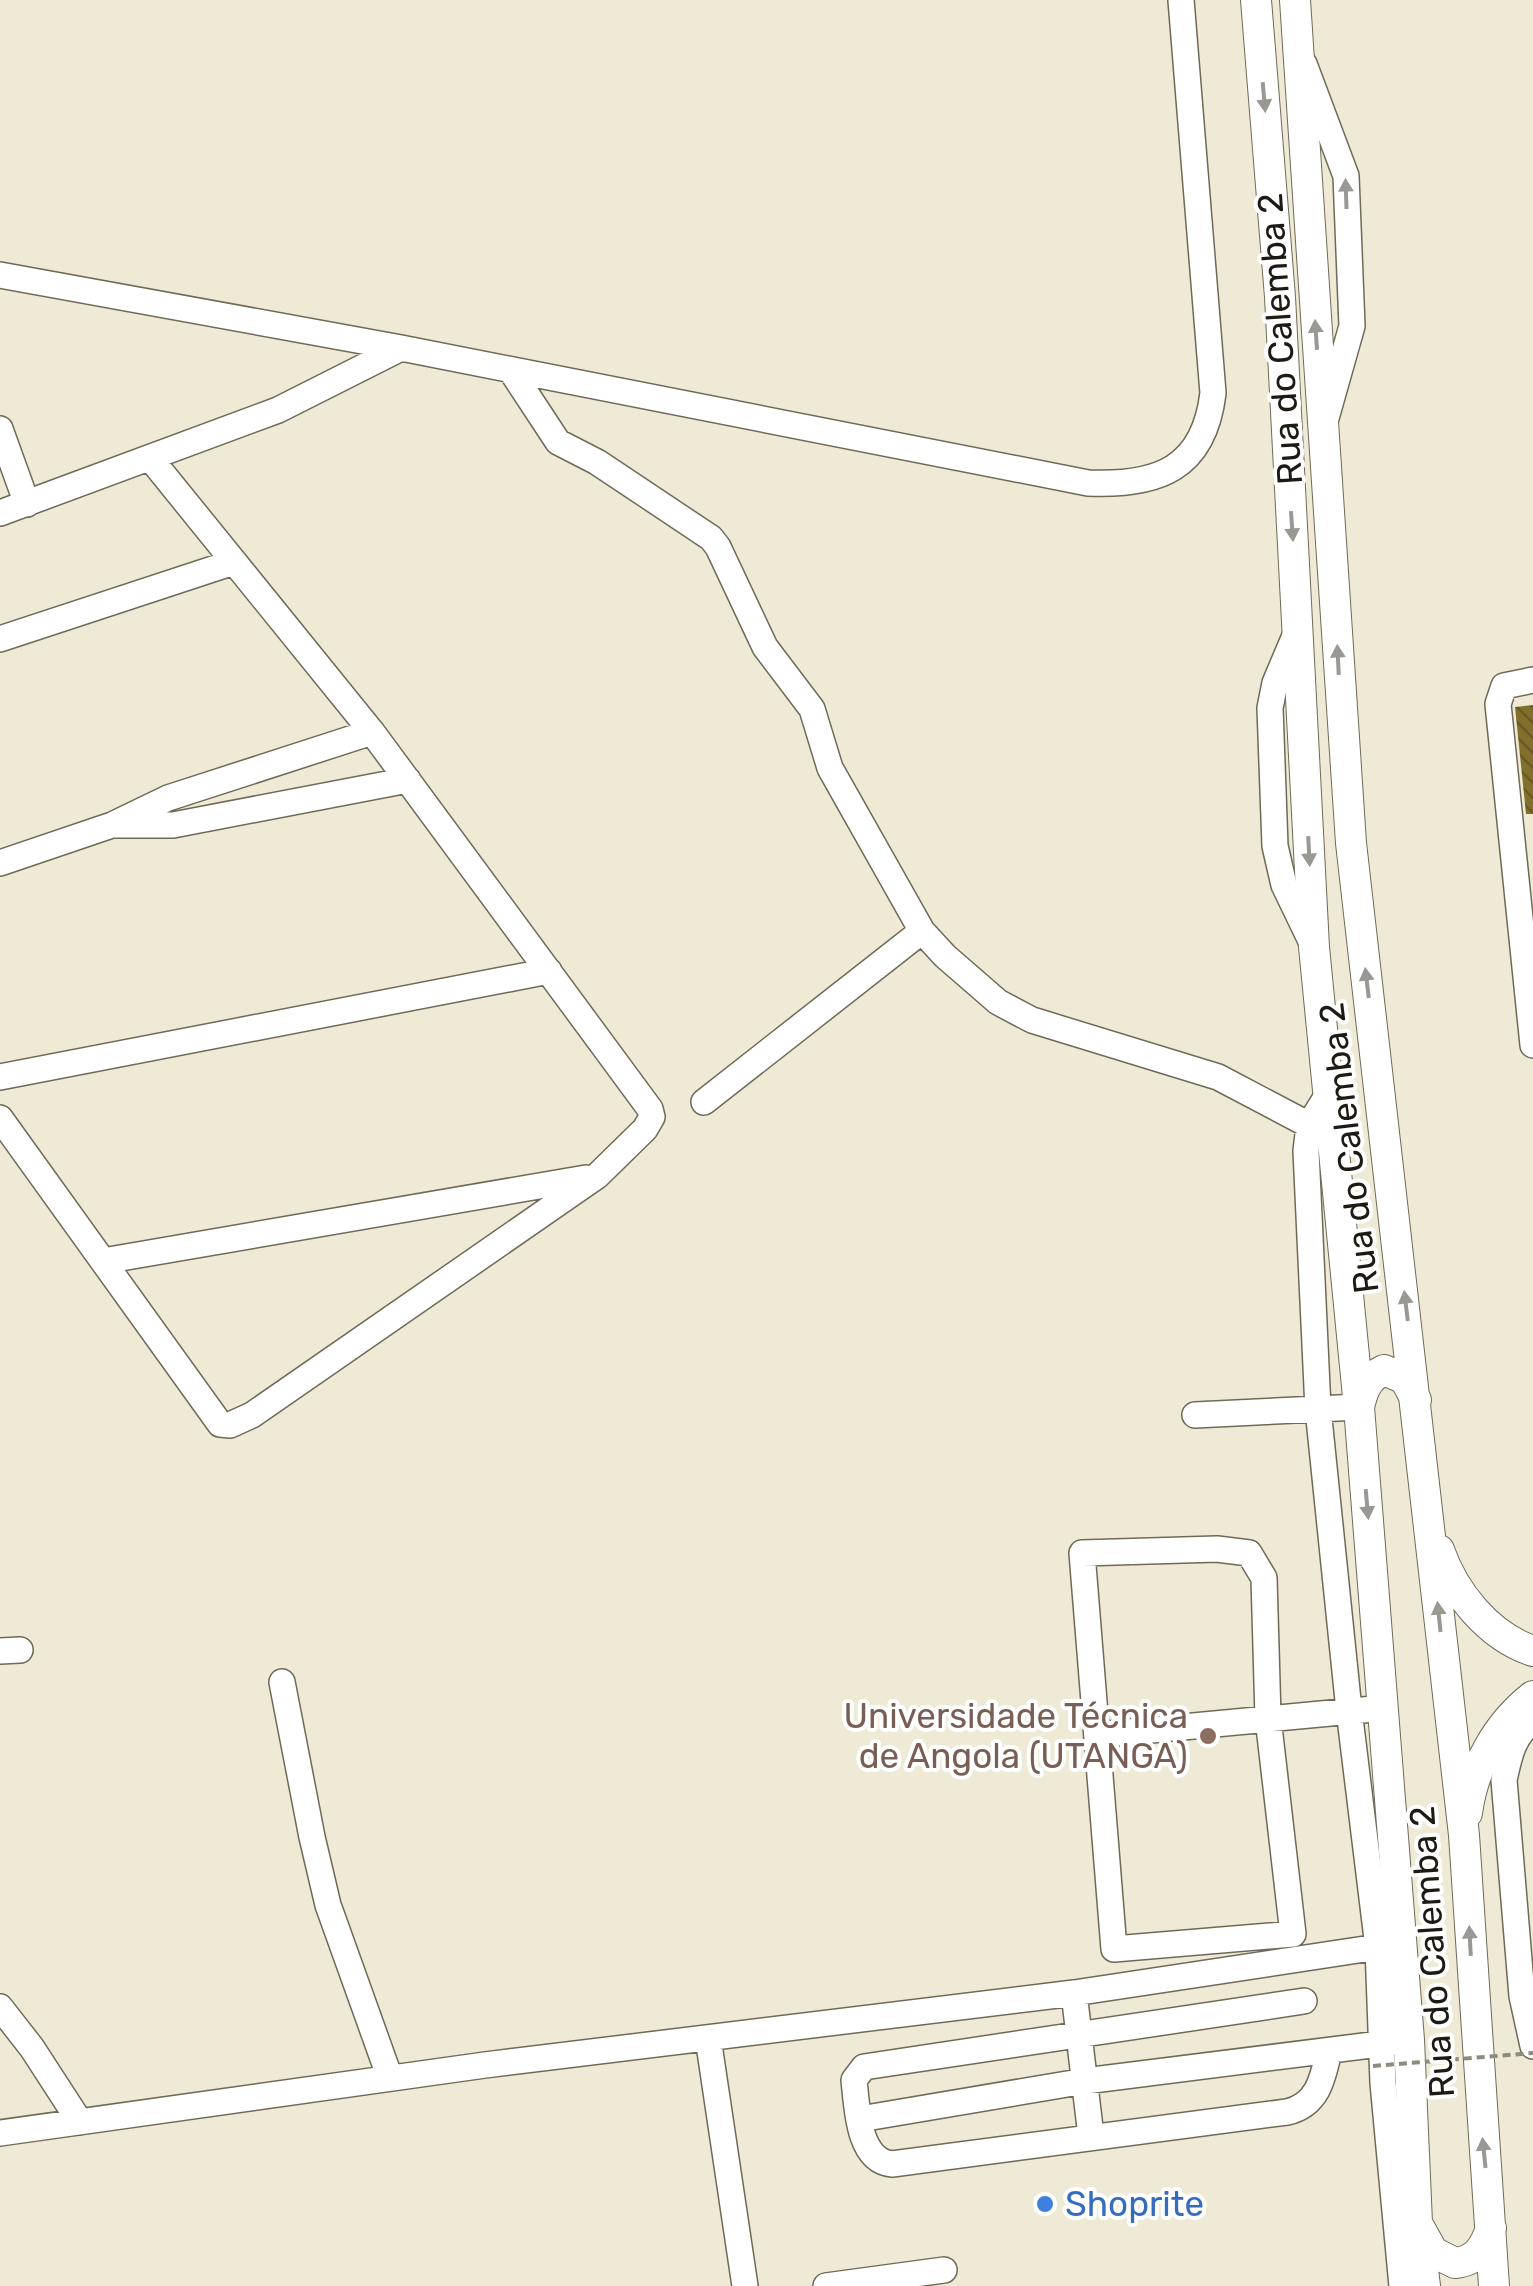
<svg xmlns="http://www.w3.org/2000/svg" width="1533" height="2286" viewBox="0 0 1533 2286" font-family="Rubik,sans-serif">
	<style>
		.building { fill: url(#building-back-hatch) }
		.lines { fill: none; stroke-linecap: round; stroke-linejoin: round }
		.minor-casing { stroke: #6f6a58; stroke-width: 28 }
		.major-casing { stroke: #6f6a58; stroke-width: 32 }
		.minor { stroke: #fff; stroke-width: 25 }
		.major { stroke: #fff; stroke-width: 30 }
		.path-bridge { stroke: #8e8a7c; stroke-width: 4; stroke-dasharray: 8 5; stroke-linecap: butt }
		.oneway { fill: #999895 }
		.education-dot { fill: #8d6e63; stroke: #fff; stroke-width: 4 }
		.shop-dot { fill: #3f7fe0; stroke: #fff; stroke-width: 4 }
		.labels { text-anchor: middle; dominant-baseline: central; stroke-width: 8; stroke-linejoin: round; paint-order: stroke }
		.street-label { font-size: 35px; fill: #1c1a13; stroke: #fff }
		.education-label { font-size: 35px; fill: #785e54; stroke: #fff; text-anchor: end }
		.shop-label { font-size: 35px; fill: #366cbe; stroke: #fff; text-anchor: start }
	</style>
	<defs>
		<pattern id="building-back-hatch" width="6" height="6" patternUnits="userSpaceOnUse" patternTransform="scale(2.5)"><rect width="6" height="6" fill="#816f2b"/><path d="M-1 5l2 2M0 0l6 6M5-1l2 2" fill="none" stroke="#695a24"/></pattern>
	</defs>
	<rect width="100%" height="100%" fill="#efead5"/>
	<!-- building -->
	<path class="building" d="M1533,705v109h-7l-11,-107z"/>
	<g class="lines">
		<defs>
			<path id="minor" d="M1304,64l42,112 6,150 -26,92
				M0,275l401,73 687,135c70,3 116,-14 125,-90l-32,-393
				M512,372l46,70 39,20 114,76 7,9 47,100 47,62 18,59 92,163 23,25 53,46 34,18 186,57 91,48
				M0,429l27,75
				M0,513l278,-103 123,-62
				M1297,631l-22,52 -5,25 5,138 9,39 28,58
				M0,639l234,-77
				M1533,680l-29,6 -6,18 35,341
				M117,825h56l235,-45
				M0,863l112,-38 56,-27 204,-66
				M0,1077l549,-106
				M1330,1091l-21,34 -3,26 12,258 31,301 29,237 5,136 19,203
				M704,1102l218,-171
				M0,1118l220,306 10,1 22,-10 345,-239 48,-47 7,-12 -2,-8 -278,-377 -222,-274
				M103,1261l483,-83
				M1195,1415l164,-8
				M1217,1549l32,4 15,25 4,140 25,216 -179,15 -32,-396z
				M0,1651l20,-1
				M282,1682l30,155 16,68 62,173
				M1533,1721c-20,14 -24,36 -29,59l18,216 11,50
				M1098,1735l286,-27
				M1074,1993l17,143
				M1304,2001l-440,66 -10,13c3,27 4,81 38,84l395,-52c31,-7 36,-34 42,-61
				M0,2007l32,41 48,74
				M708,2038l37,248
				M860,2119l225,-38 310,-39
				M0,2133l485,-68 589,-72 304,-46h24
				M826,2286l118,-16"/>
			<path id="major" d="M1256,0l24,297 34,650 45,460 50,633 8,183 8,63
				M1295,0l56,843 113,992 30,451
				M1359,1407c4,-17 8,-29 25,-37l21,9 11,21
				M1439,1550c15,43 49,86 94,101
				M1467,1813c6,-46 30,-89 66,-117
				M1418,2225l15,27 22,11c22,-2 30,-17 36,-35"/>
		</defs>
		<!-- minor casing -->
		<use href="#minor" class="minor-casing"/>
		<!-- major casing -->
		<use href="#major" class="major-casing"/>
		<!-- minor -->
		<use href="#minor" class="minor"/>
		<!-- major -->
		<use href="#major" class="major"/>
		<!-- path-bridge -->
		<path class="path-bridge" d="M1373,2066l160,-13"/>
	</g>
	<!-- one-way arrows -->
	<defs><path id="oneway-solid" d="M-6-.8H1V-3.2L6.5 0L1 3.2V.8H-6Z" transform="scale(2.5)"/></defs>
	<g class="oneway">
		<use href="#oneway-solid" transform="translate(1264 97) rotate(85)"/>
		<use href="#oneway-solid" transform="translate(1346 194) rotate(-92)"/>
		<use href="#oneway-solid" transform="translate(1316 335) rotate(-94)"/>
		<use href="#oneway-solid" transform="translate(1292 526) rotate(86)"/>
		<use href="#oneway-solid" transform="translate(1338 660) rotate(-93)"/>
		<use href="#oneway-solid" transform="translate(1309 851) rotate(87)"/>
		<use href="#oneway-solid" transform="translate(1367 983) rotate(-97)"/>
		<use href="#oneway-solid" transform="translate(1406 1306) rotate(-97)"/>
		<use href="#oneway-solid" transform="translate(1367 1504) rotate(85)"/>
		<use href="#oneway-solid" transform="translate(1439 1617) rotate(-96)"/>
		<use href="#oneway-solid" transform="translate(1470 1941) rotate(-93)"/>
		<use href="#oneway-solid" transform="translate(1484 2153) rotate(-96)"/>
	</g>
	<!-- markers -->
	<circle class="education-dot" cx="1208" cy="1736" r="10"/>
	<circle class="shop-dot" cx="1045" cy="2204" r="10"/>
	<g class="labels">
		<!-- street labels -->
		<g class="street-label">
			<text transform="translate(1280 339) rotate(-94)">Rua do Calemba 2</text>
			<text transform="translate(1349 1148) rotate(-97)">Rua do Calemba 2</text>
			<text transform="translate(1432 1952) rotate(-94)">Rua do Calemba 2</text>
		</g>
		<!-- education labels -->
		<g class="education-label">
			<text x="1188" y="1716">Universidade Técnica<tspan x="1188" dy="40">de Angola (UTANGA)</tspan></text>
		</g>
		<!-- shop labels -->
		<g class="shop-label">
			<text x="1065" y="2204">Shoprite</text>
		</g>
	</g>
</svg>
